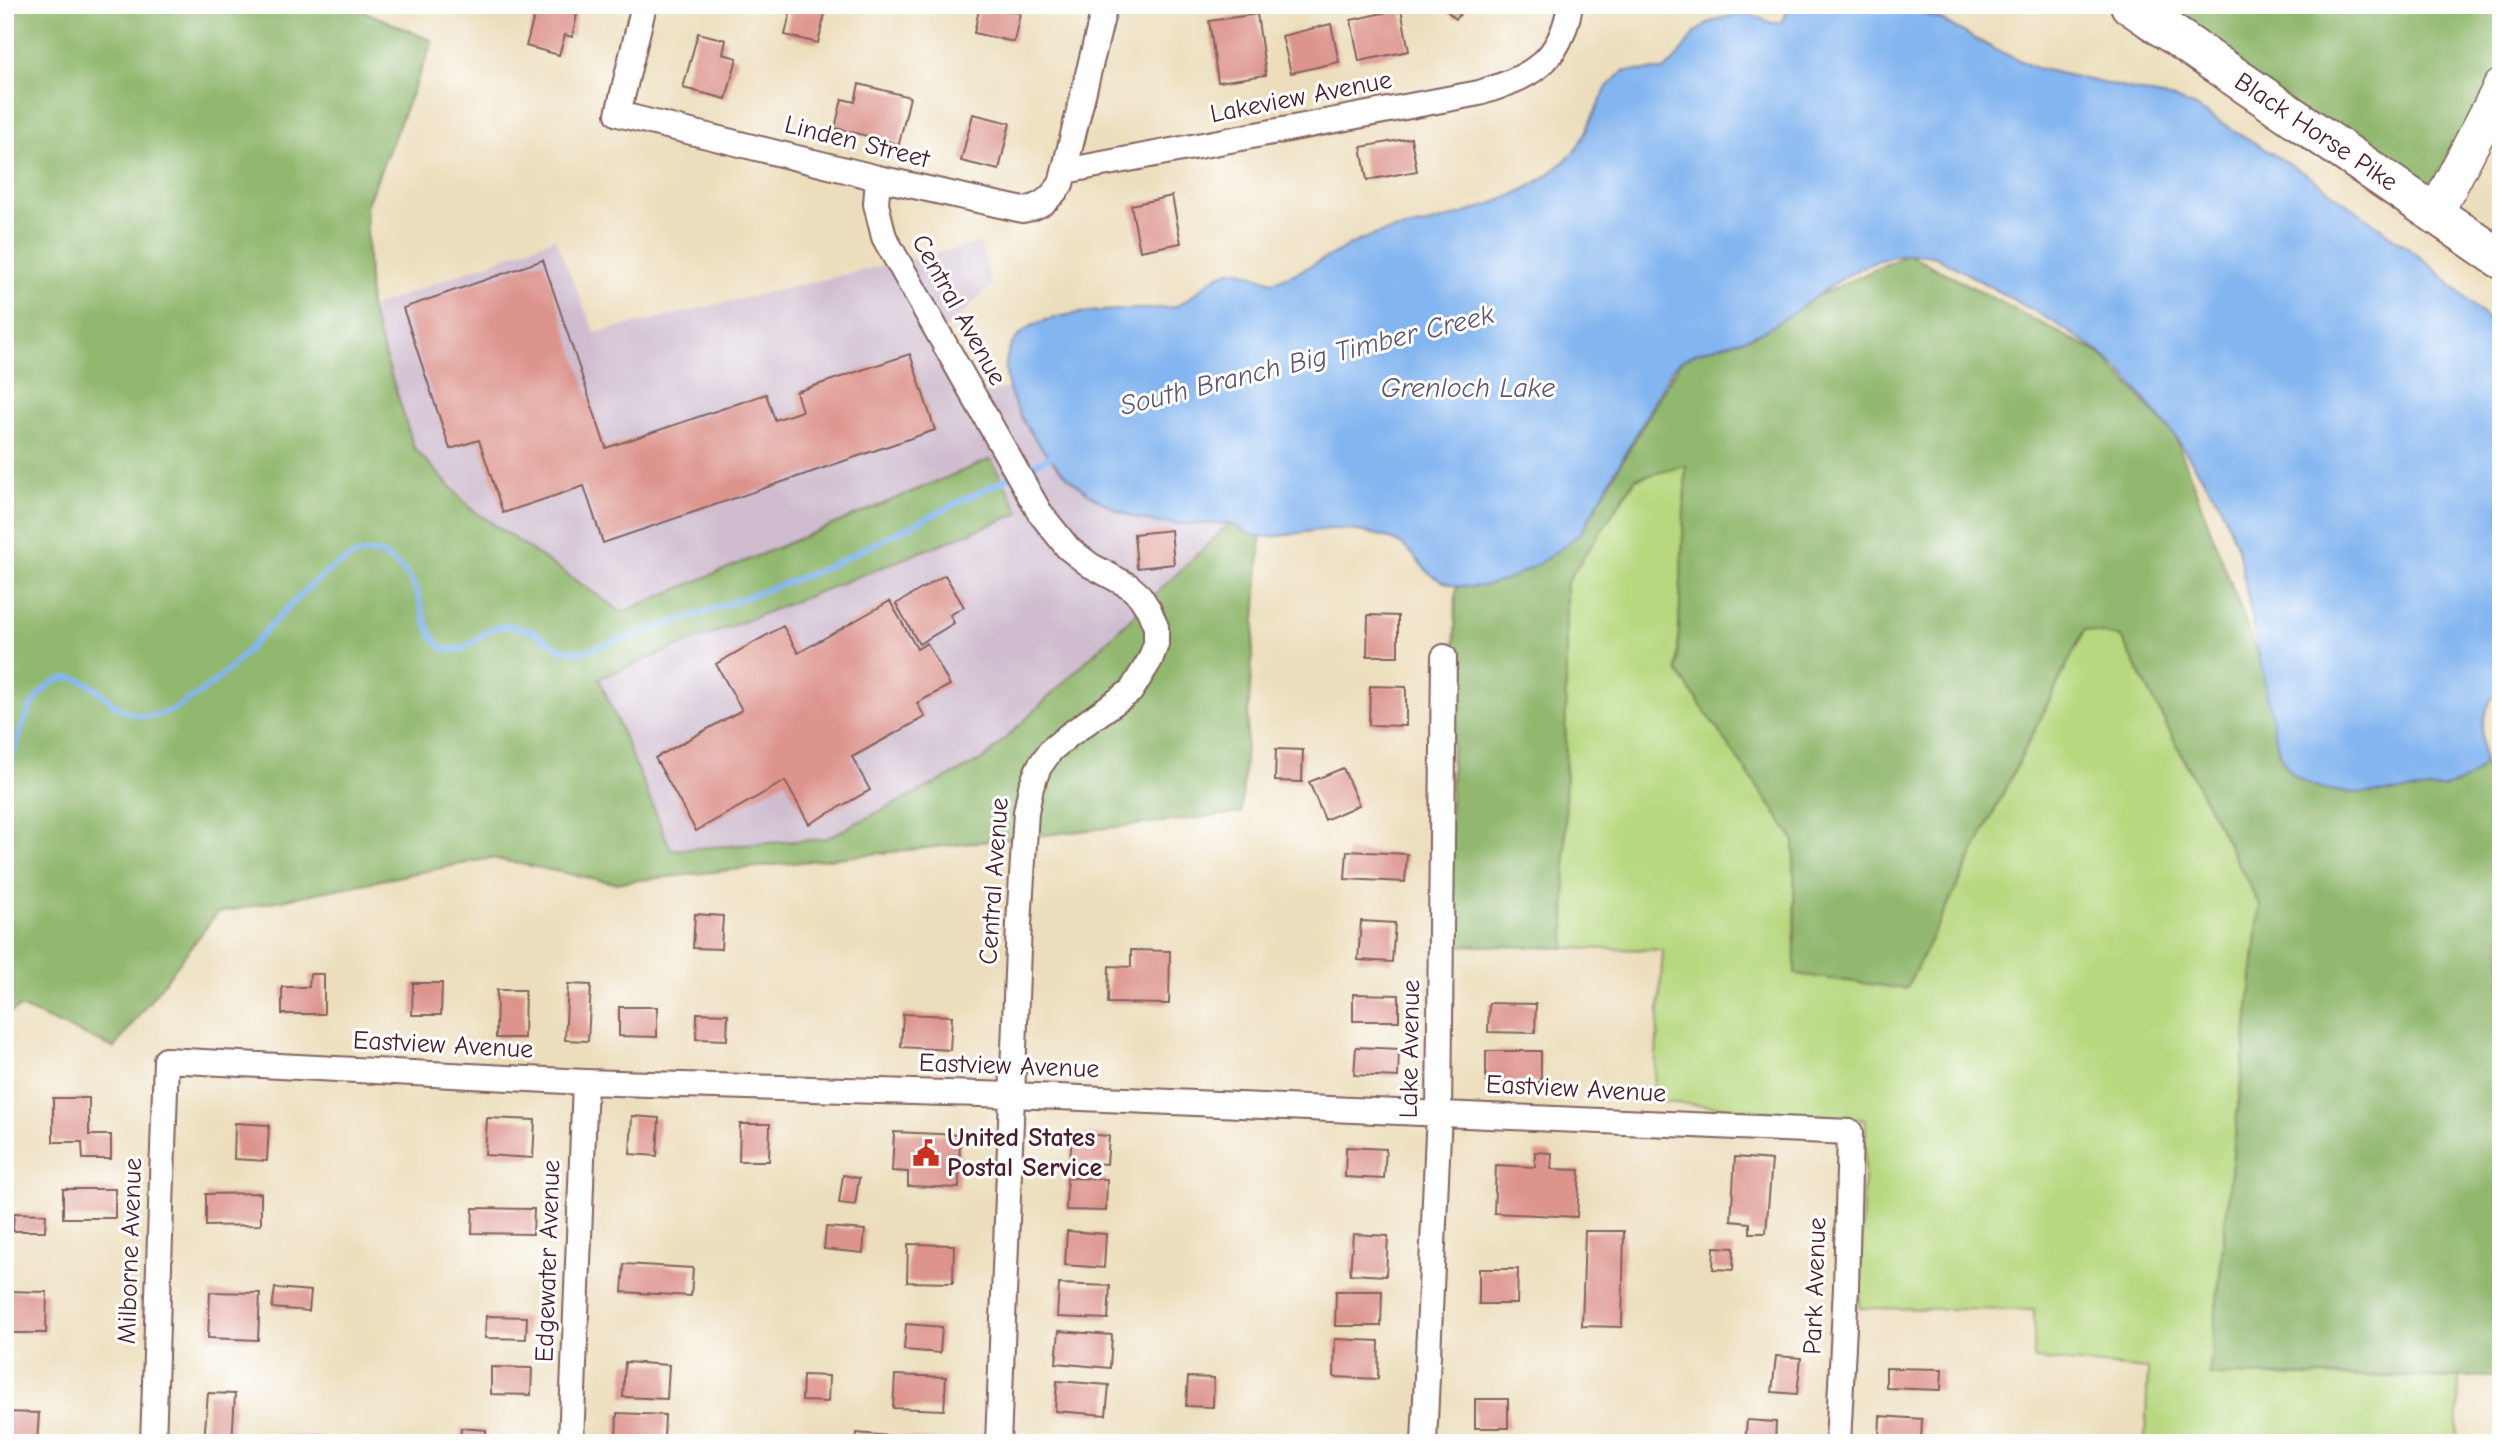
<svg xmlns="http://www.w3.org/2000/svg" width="2506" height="1448" viewBox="0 0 2506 1448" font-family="'Comic Neue',sans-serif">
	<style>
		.industrial { fill: #cfbdcf }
		.green { fill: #b7d87f; stroke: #807c55; stroke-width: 2 }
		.forest { fill: #91b86e; stroke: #6e6c4c; stroke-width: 2 }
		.water { fill: #83b5f0; stroke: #666a8e; stroke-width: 2 }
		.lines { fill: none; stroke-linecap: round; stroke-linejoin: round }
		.stream { stroke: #83b5f0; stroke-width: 6 }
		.building { fill: #dd948d }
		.street-casing { stroke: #83625e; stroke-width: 28 }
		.secondary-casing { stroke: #83625e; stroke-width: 38 }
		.primary-casing { stroke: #83625e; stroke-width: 42 }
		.street { stroke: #fff; stroke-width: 24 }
		.secondary { stroke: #fff; stroke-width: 35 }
		.primary { stroke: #fff; stroke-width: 38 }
		.labels { text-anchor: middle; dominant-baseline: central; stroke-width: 6; stroke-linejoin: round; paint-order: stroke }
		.street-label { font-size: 26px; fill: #4a1f2b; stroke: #fff }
		.poi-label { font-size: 26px; font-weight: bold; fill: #4a1f2b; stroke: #fff; text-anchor: start }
		.water-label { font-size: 28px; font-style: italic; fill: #5e5470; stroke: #fff }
	</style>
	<rect width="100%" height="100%" fill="#fff"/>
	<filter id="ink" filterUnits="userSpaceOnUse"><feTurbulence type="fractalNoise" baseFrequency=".0143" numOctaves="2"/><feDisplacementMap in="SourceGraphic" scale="14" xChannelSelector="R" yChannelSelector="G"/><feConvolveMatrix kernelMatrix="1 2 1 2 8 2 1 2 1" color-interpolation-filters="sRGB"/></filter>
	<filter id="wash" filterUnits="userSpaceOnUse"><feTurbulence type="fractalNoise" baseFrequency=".00686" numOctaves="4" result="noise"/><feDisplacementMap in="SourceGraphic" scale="28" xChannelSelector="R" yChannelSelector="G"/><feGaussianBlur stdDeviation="1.57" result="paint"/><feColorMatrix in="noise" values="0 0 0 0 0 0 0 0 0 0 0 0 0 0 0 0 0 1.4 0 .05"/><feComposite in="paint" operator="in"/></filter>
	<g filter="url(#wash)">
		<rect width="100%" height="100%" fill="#ecdebc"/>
		<!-- industrial -->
		<path class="industrial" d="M555,238l40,95 385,-90 12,42 -54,52 35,58 35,-7 117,125 104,11 -245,234 -159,81 -154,11 -73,-172 422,-166 -29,-53 -368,154 -152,-104 -57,-61 -44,-140z"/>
		<!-- green -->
		<path class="green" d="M1686,465l-9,206 117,169 1,134 111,15 179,-360 36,8 139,269 -51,469 250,3 -2,65h-312l3,-74 -114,-10v-49l-175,-2 7,-188 -213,-19 10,-151 -98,-2 1,-365 70,-104z"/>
		<!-- forest -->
		<path class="forest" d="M5,5h345l83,36 -67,165 4,102 44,140 57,61 151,103 369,-153 29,54 -421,165 72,172 154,-11 159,-80 245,-235 32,13 -20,276 -627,70 -123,-25 -274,55 -103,135 -94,-41 -15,9z
			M2130,5h371v82l-66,127z
			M1908,254l194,101 73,81 131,346 178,-20 17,31v584l-292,-2 51,-469 -139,-269 -37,-7 -178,359 -111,-15 -1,-134 -117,-169 9,-205 -50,12 -70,105 -1,365 -118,-3 9,-357 126,-57 99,-171z"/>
		<!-- water -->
		<path class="water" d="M1790,5h103l23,5 25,10 53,29 42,19 138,31 20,7 118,72 116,85 73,69v355c-20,21 -23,47 -17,75 -10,15 -22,22 -40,26 -42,2 -120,17 -153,-16 -5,-5 -8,-12 -12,-18l-41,-206 -18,-44 -45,-68 -53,-64 -20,-18 -45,-30 -120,-67c-74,-18 -124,54 -185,79 -26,11 -58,11 -79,32l-91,163c-35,31 -100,75 -146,47 -13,-7 -19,-21 -30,-30 -13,-11 -32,-14 -49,-17 -33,-7 -62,6 -94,6 -14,0 -22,-10 -34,-13 -8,-2 -19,0 -27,0 -27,0 -52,1 -78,-11 -23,-10 -47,-26 -65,-45 -28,-30 -81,-101 -35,-137 31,-24 110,-20 150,-24 22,-7 41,-41 66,-36 10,2 21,7 31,11l5,-1c32,-10 61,-32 92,-44 21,-8 43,-9 63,-14 54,-15 110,-32 147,-76l29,-60 17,-16 39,-1 10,-8 22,-29 11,-9 12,-5 30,-7 23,11h7l5,-3z"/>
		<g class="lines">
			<!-- stream -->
			<path class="stream" d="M1023,470l31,-15
				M5,774c12,-22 14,-47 27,-69 17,-27 39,-37 65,-15 10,8 18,17 30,22 17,7 35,4 51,-5 22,-13 45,-31 63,-50 26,-26 88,-101 125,-104 9,-1 19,2 25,7 40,28 22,63 53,89l12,1 8,-2 24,-17 16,-6 28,6 29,18 21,3 115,-37 124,-45 193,-95"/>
		</g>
		<g id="blocks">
			<!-- building -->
			<path class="building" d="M537,5h39l-3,9 4,1 -5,22 -7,-2 -6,20 -33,-9z
				M792,5h16l18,5 -8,33 -33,-8z
				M980,5l40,8 -6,29 -40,-9z
				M1440,5h28l-12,14z
				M1401,9l8,42 -50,10 -8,-41z
				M1257,14l9,61 -48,7 -9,-61z
				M1331,24l8,38 -48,11 -9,-37z
				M698,33l28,7 -3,14 14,4 -11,41 -43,-11z
				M859,84l51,13 -11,47 -64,-16 7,-29 13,3z
				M973,114l37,9 -11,47 -38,-9z
				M1411,138l6,33 -50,9 -6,-33z
				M1172,196l9,47 -41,8 -9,-46z
				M543,260l63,188 160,-54 9,26 27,-9 -6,-19 114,-38 25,76 -332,113 -19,-57 -81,27 -24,-73 -29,9 -47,-141z
				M1171,530l3,34 -37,4 -3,-34z
				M945,575l19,32 -14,8 4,8 -35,21 -23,-40z
				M890,601l27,48 10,-6 23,42 -33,18 8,14 -73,40 18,33 -61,34 -24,-43 -89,50 -41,-73 87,-48 -26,-46 67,-38 15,27z
				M1368,615l30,1v40h-31z
				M1370,686l36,1v39l-37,-1z
				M1276,749l27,1 -1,32 -27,-1z
				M1343,768l16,37 -34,15 -16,-38z
				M1347,851l60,3 -2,28 -60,-3z
				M695,914l28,2 -2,33 -28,-1z
				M1361,921l34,2 -3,39 -34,-2z
				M1131,950l39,1 -1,53 -61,-1 1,-37 22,1z
				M310,974h14v40h-42v-27h27z
				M413,983h29l-1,32h-29z
				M568,984l23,1 -3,56 -23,-1z
				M497,990h28l-1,48h-28z
				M1353,994l46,1v26h-46z
				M1489,1003l47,1 -1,29 -47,-1z
				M619,1007h38v30l-38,-1z
				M697,1013l31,1 -1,26 -31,-1z
				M903,1014l49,2 -2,34 -49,-3z
				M1356,1047l43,2 -1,28 -44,-2z
				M1486,1051h55v31h-55z
				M53,1098h36v37h22v24h-28l-1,-17h-29z
				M632,1116l27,2 -2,38 -27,-2z
				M487,1118l48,2 -2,38 -48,-3z
				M235,1123l34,2 -2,36 -33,-2z
				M740,1124h30l-1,37h-30z
				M894,1132l66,3 -1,53 -51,-2v-14l-16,-1z
				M1072,1133l37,3 -2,28 -37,-2z
				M1346,1147l40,2 -2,30 -39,-2z
				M1535,1152l17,1 -1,16 29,1 -3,47 -83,-4 2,-48 39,2z
				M1735,1157l37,3 -6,73h-16v-10l-19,-2z
				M843,1175l16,3 -4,27 -16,-2z
				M1067,1178l40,1 -1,32 -40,-1z
				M63,1189h52v29h-52z
				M261,1193v32l-55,1v-32z
				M473,1208l61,1 -1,25 -61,-1z
				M14,1213l32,1 -1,17h-32z
				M826,1227l39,3 -2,23 -39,-4z
				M1067,1231l39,3 -2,34 -39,-3z
				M1585,1231h39l-2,96 -40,-1z
				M1353,1234l35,2 -2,40 -36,-2z
				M908,1244l46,1 -1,38 -46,-1z
				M1714,1247l20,1 -1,22 -20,-1z
				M624,1264l69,4 -2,28 -69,-4z
				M1479,1269h39l-1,35h-38z
				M1059,1284l51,2 -2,33 -51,-2z
				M275,1288l36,3 -2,20 -37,-3z
				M5,1291l42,1 -1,41h-41z
				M1336,1291h46l-1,35h-46z
				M210,1292l50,1 -2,47 -50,-2z
				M486,1316l41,1 -1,22 -41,-1z
				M906,1324l36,3 -2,26 -36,-3z
				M1059,1331l53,4 -2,33 -54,-5z
				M1335,1339l44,2 -1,38 -44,-2z
				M1776,1356l25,2 -4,36 -25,-2z
				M625,1362l44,3 -2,34 -44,-2z
				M491,1367l41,1 -1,27 -40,-1z
				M1886,1368l56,1 -1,21 -55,-2z
				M803,1375l26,1 -1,26 -26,-1z
				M895,1375l51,2 -2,33 -51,-2z
				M1188,1377l26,1 -1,29 -27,-1z
				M1057,1381l52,4 -3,30 -51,-4z
				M208,1393l27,1 -3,49 -28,-1z
				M1475,1399h33v29h-33z
				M5,1412l34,1 -2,30h-32z
				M617,1413l48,2 -1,24 -12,-1v5h-36z
				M1880,1416l42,3 -1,24 -42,-1z
				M1747,1420l29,2 -1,21h-30z
				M461,1428l25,2v13h-26z
				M857,1433l76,7v3h-77z
				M279,1435l45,2 -1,6h-44z"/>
		</g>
	</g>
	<g filter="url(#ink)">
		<use href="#blocks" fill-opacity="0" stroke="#83625e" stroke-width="2"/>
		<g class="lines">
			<defs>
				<path id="street" d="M644,5l-26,109 260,64 145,32c18,-3 27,-11 38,-26l44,-179
					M1065,171l414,-78c51,-16 82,-30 91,-88
					M878,178l-2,26 8,33 156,276 28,35 22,17 39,21 11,10 9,14 7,17v17l-6,16 -19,31 -62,44 -18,15 -12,17 -8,20 -5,25 -7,112 -21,519
					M153,1443l13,-383 419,22 428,13 837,37 -4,155 -8,156
					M571,1443l14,-361
					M1424,1443l15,-331 5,-455"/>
				<path id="secondary" d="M2435,214l66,-127"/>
				<path id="primary" d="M2130,5l371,254"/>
			</defs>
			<!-- street casing -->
			<use href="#street" class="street-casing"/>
			<!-- secondary casing -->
			<use href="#secondary" class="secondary-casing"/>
			<!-- primary casing -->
			<use href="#primary" class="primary-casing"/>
			<!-- street -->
			<use href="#street" class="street"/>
			<!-- secondary -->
			<use href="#secondary" class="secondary"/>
			<!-- primary -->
			<use href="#primary" class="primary"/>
		</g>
	</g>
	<!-- icons -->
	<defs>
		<symbol id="civic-bare" viewBox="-9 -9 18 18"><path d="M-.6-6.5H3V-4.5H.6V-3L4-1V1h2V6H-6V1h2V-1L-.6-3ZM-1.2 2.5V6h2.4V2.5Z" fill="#c8321e" stroke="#fff" stroke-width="2.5" paint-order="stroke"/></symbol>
	</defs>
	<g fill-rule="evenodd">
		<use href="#civic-bare" x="907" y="1134" width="38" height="38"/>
	</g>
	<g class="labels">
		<!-- street labels -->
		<g class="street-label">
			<text transform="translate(1301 97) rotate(-11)">Lakeview Avenue</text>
			<text transform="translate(2316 132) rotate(34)">Black Horse Pike</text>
			<text transform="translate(857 142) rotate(14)">Linden Street</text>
			<text transform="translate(959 310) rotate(61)">Central Avenue</text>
			<text transform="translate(994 881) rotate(-86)">Central Avenue</text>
			<text transform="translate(443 1045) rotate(3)">Eastview Avenue</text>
			<text transform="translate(1410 1049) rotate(-89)">Lake Avenue</text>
			<text transform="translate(1009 1066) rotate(2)">Eastview Avenue</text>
			<text transform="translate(1576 1089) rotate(3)">Eastview Avenue</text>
			<text transform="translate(130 1251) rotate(-88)">Milborne Avenue</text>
			<text transform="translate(548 1261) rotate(-88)">Edgewater Avenue</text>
			<text transform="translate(1815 1286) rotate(-88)">Park Avenue</text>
		</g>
		<!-- poi labels -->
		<g class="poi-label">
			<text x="947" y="1138">United States<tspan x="947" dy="30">Postal Service</tspan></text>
		</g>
		<!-- water labels -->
		<g class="water-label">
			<text transform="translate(1307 360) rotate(-14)">South Branch Big Timber Creek</text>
			<text x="1468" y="388">Grenloch Lake</text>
		</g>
	</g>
	<!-- margin -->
	<rect width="2506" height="1448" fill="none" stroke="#fff" stroke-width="28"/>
</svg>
